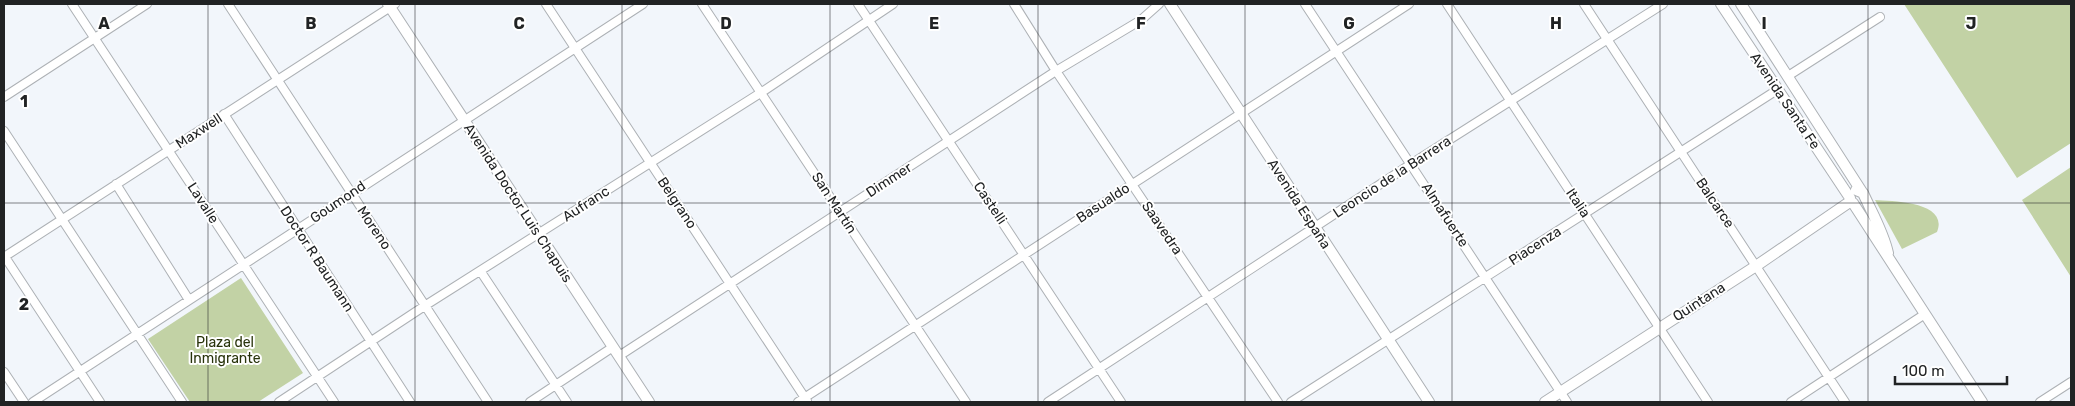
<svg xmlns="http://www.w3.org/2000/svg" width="2075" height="406" viewBox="0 0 2075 406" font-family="Rubik,sans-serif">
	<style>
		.green { fill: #c2d2a5 }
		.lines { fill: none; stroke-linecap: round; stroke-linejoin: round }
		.minor-casing { stroke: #adb1b5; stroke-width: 10 }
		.secondary-casing { stroke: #adb1b5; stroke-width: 12 }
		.minor { stroke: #fff; stroke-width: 8 }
		.secondary { stroke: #fff; stroke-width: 10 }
		.grid { fill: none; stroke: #212324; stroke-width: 1; stroke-opacity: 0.55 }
		.labels { text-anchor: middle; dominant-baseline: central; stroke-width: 4; stroke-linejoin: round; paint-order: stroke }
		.street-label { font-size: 14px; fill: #212324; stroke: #fff }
		.park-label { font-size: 14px; fill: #28330a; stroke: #fff }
		.grid-label { font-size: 16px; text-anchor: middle; font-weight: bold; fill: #212324; stroke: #fff; stroke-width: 4; stroke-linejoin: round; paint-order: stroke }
	</style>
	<rect width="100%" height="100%" fill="#f2f6fb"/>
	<!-- green -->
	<path class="green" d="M1904,4h167v139l-54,35z
		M2071,167v110l-49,-77z
		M1875,200c19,1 74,2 62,32l-35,17z
		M241,278l62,95 -45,29h-68l-42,-63z"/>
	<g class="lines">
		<defs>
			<path id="minor" d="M72,4l262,398
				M228,4l260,398
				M546,4l261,397
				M702,4l264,398
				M858,4l263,398
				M1014,4l42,67 222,331
				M1305,4l262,398
				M1447,4l261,398
				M1584,4l261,398
				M1788,76l92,-59
				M4,97l143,-93
				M224,114l186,288
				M4,131l178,271
				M116,184l73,116
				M4,257l391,-253
				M5,257l95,145
				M481,272l86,130
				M619,356l437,-285 85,-51 18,-16
				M4,372l20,30
				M33,402l610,-398
				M279,402l147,-97 336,-213 131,-88
				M530,402l83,-55
				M798,402l611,-398
				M1048,402l363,-238 252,-160
				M1291,402l486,-312
				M1791,402l134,-88
				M2040,402l31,-20"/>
			<path id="secondary" d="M388,4l261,398
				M1170,4l259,398
				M1721,4l129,194
				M1741,4l121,188
				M1856,190l7,3c9,20 20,38 25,60
				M1853,203l129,199
				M1545,402l211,-136 95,-65"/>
		</defs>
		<!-- minor casing -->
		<use href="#minor" class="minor-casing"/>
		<!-- secondary casing -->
		<use href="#secondary" class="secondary-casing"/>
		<!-- minor -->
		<use href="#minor" class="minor"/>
		<!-- secondary -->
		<use href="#secondary" class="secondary"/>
	</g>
	<!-- grid -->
	<path class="grid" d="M208,4v398M415,4v398M622,4v398M830,4v398M1038,4v398M1245,4v398M1452,4v398M1660,4v398M1868,4v398M4,203h2067"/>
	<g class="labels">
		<!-- street labels -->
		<g class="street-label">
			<text transform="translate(1785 101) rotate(56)">Avenida Santa Fe</text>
			<text transform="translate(199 131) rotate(-33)">Maxwell</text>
			<text transform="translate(1392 177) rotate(-33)">Leoncio de la Barrera</text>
			<text transform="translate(889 180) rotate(-33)">Dimmer</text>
			<text transform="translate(338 202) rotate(-34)">Goumond</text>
			<text transform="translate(203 203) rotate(57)">Lavalle</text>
			<text transform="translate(518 203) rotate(57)">Avenida Doctor Luis Chapuis</text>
			<text transform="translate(677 203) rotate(56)">Belgrano</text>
			<text transform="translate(834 203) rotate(57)">San Martín</text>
			<text transform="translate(990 203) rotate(56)">Castelli</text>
			<text transform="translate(1103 203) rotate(-33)">Basualdo</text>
			<text transform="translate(1578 203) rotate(56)">Italia</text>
			<text transform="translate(1715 203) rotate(56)">Balcarce</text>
			<text transform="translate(586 204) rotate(-33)">Aufranc</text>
			<text transform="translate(1299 204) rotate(57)">Avenida España</text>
			<text transform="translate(1445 215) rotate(57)">Almafuerte</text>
			<text transform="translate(374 228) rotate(56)">Moreno</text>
			<text transform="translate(1162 228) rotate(56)">Saavedra</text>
			<text transform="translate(1535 246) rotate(-33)">Piacenza</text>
			<text transform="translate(317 259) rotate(57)">Doctor R Baumann</text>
			<text transform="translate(1699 302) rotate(-33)">Quintana</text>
		</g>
		<!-- park labels -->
		<g class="park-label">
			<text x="225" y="342">Plaza del<tspan x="225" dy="16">Inmigrante</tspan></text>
		</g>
	</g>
	<g class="grid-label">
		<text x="104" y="29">A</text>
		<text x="311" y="29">B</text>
		<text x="519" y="29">C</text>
		<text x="726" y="29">D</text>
		<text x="934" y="29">E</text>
		<text x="1141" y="29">F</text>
		<text x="1349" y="29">G</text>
		<text x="1556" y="29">H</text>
		<text x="1764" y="29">I</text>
		<text x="1971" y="29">J</text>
		<text x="24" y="107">1</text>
		<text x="24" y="310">2</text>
	</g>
	<!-- border -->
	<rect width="2075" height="406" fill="none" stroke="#212324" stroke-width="10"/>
	<!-- scale -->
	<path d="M1895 376v8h112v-8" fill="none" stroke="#212324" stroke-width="2.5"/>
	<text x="1902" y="376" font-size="15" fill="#212324" stroke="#ffffff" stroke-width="4" paint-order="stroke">100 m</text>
</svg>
